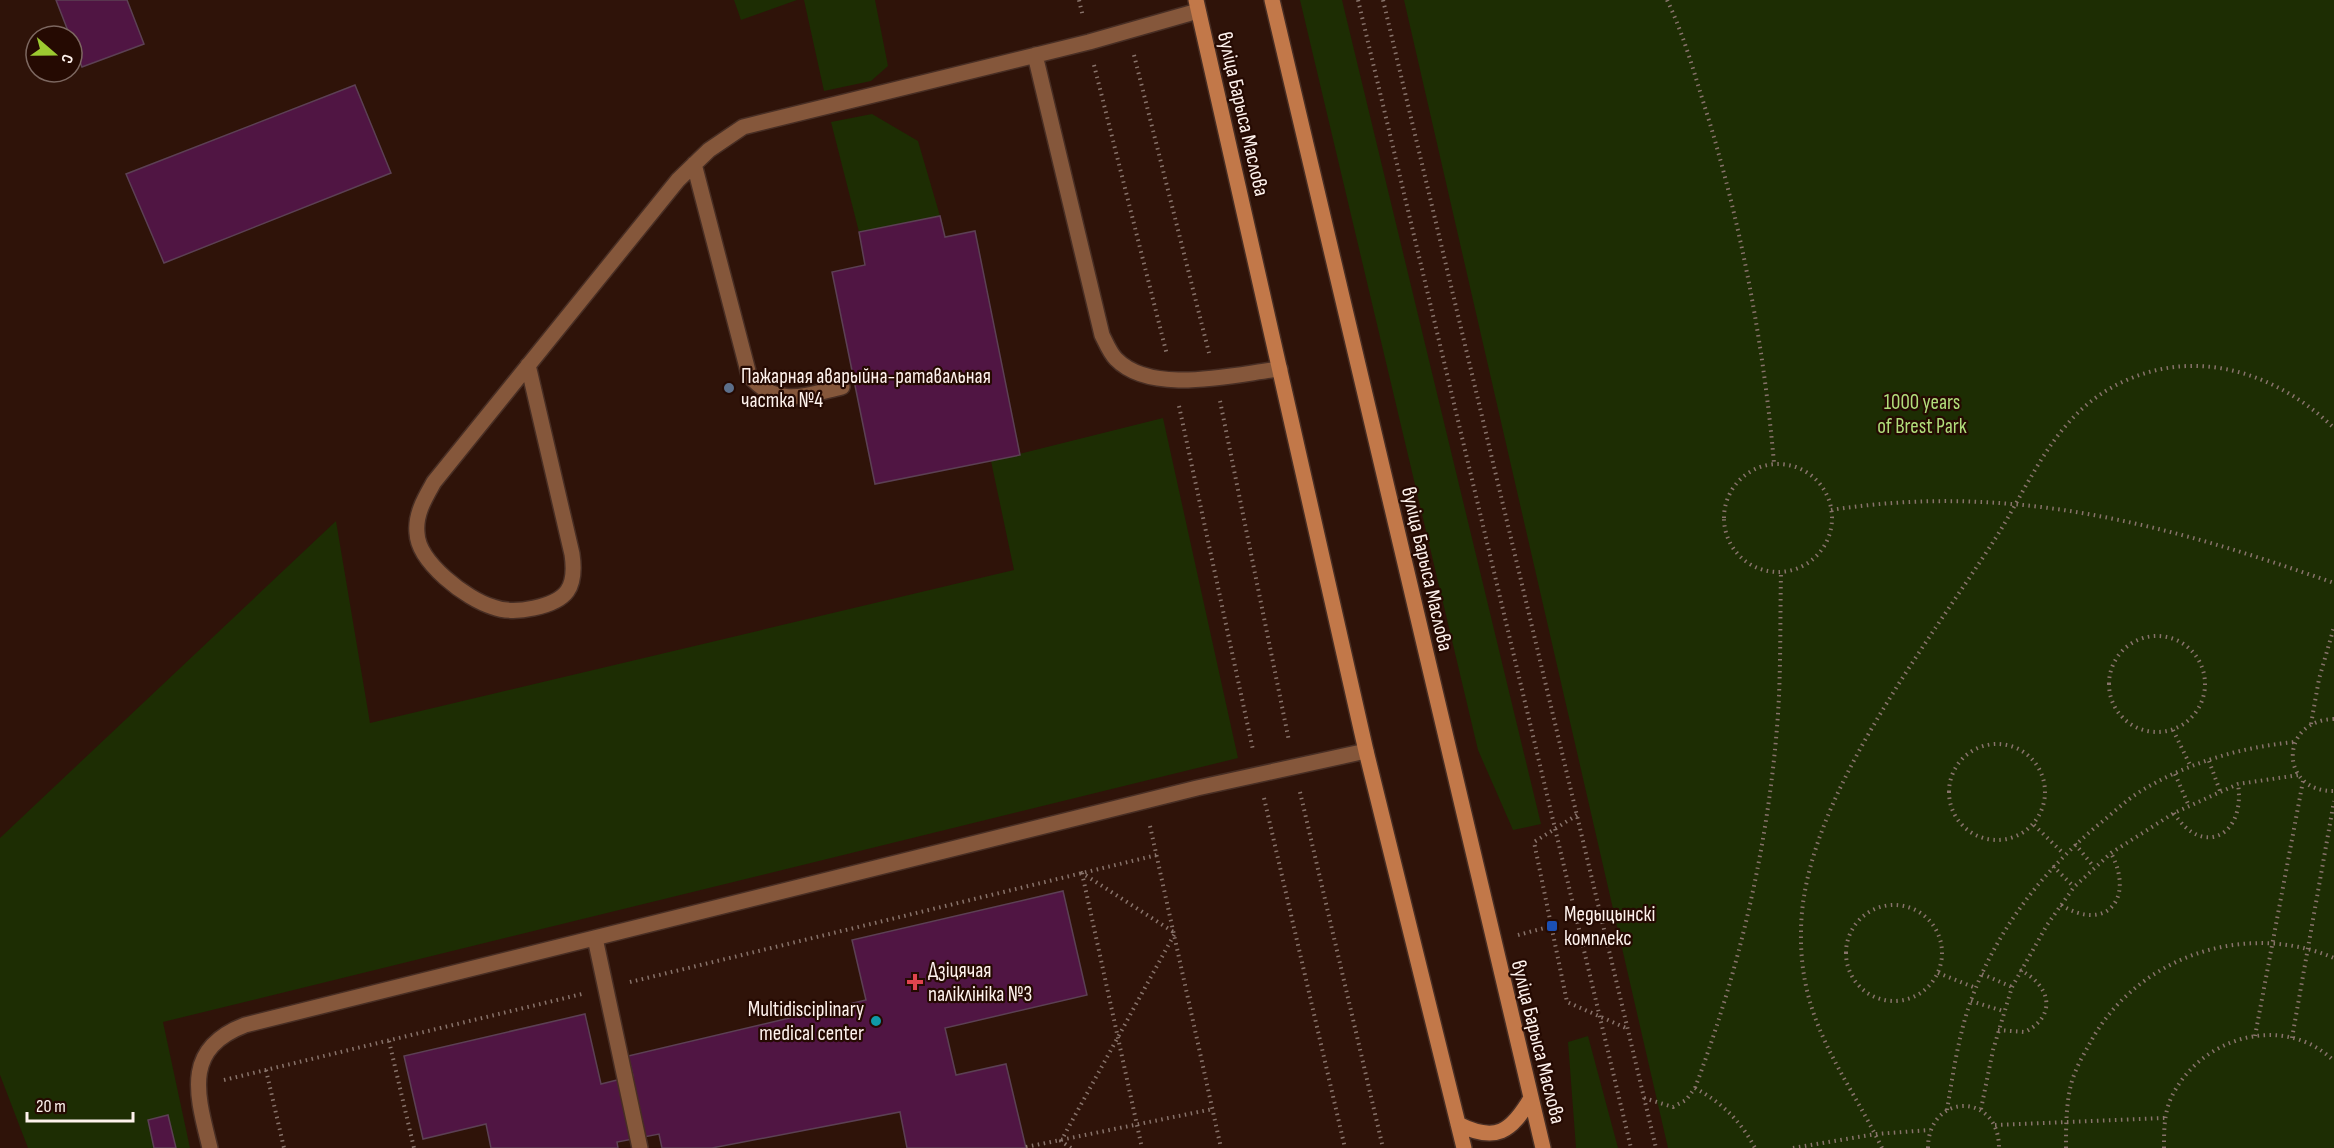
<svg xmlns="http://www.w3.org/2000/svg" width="2334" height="1148" viewBox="0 0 2334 1148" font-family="'Sofia Sans Condensed',sans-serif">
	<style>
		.green { fill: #1d2d03 }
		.building { fill: #501543; stroke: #5c4054; stroke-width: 1.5 }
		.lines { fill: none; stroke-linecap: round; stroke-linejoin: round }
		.service-casing { stroke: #482e24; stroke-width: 18 }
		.secondary-casing { stroke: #482e24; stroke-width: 18 }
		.path { stroke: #88736b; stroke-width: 4; stroke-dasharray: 1.5 4.5; stroke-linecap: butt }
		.service { stroke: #85573b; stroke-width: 15 }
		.secondary { stroke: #c27849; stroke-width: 15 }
		.service-dot { fill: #5c6f8a; stroke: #250a02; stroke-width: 2 }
		.transit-dot { fill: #1a4fb4; stroke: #250a02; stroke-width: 2 }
		.health-dot { fill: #e0444e; stroke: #250a02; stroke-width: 2 }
		.culture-dot { fill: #0f9aa8; stroke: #250a02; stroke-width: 2 }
		.labels { text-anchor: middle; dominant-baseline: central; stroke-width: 4.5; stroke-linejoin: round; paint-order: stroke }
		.street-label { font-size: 21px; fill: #fef2ed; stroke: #250a02 }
		.poi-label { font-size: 21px; fill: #fef2ed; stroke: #250a02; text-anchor: start }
		.park-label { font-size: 21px; fill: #b1dd7b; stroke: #250a02 }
	</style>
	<rect width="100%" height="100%" fill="#2f1309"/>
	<!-- green -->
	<path class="green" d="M734,0h63l-56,20z
		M804,0h71l13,66 -17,15 -47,10z
		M1300,0h42l199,824 -28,6 -35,-80z
		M1404,0h930v1148h-666z
		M872,114l46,27 22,75 -81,16 -28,-110z
		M1163,418l75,340 -1075,264 27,126h-162l-28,-73v-237l336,-317 34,202 644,-153 -23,-109z
		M1588,1036l30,112h-42l-8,-106z"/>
	<!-- building -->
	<path class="building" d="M56,0h71l17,44 -62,23z
		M355,85l36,88 -227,90 -38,-89z
		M940,216l5,21 30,-6 45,224 -145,29 -43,-212 33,-7 -6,-33z
		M1063,891l24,104 -142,33 11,47 50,-11 20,84h-119l-7,-36 -188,36h-50l-3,-14 -42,8 1,6h-127l-5,-24 -63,15 -19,-83 181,-42 16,70 32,-8 -5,-20 238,-56 -14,-60z
		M168,1115l8,33h-22l-6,-28z"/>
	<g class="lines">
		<defs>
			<path id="service" d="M1035,55l67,280c4,8 8,18 14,24 36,37 119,15 164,10
				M694,164l55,211c28,34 57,20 93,12
				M528,365l44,189c5,34 -5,47 -38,54 -14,3 -28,4 -41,-1 -27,-8 -75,-45 -76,-74 -2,-19 8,-35 17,-51l244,-302 31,-30 34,-23 346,-85 109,-31
				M595,938l45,210
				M210,1148c-13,-53 -28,-99 35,-123l952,-237 169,-37"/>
			<path id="secondary" d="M1196,0l170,751 98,397
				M1272,0l271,1148
				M1458,1124c38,19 53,8 73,-26"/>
		</defs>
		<!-- service casing -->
		<use href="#service" class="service-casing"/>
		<!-- secondary casing -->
		<use href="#secondary" class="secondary-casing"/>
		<!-- path -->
		<path class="path" d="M1079,0l4,17
			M1358,0l273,1148
			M1383,0l273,1148
			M1667,0c15,31 25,65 35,98 38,119 61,241 72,365
			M1134,55l75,298
			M1094,65l73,290
			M1220,401l69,340
			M1179,406l74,344
			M1724 518a54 54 0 1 1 108 0a54 54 0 1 1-108 0Z
			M1831,510c180,-28 335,14 503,73
			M2109 684a48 48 0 1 1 96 0a48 48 0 1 1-96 0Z
			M2334,719c-55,1 -55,73 0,72
			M2311,724l8,-45 15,-52
			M2173,730l18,37
			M1949 792a48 48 0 1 1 96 0a48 48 0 1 1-96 0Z
			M2209,761l11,30
			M2175,774l14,32
			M1300,792l83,356
			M1264,798l81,350
			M2174,813c28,45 72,23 64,-29
			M1577,815l-43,27 33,160 59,26
			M2034,825l30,29
			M1150,826l71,322
			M2075,844l19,23
			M2053,866l21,21
			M1846 953a48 48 0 1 1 96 0a48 48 0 1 1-96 0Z
			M2061,905c46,28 74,-7 50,-52
			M1518,935l34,-9
			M1938,973l38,15
			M1982,974l30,13
			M630,982l527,-127
			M1971,1001l32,10
			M1998,1030l27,2c33,-17 25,-47 -5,-62
			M2255,1036l48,-255
			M2292,1038l42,-237
			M389,1041l25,107
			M266,1070l18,78
			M224,1080l358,-86
			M1695,1088c45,-120 74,-245 83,-374 3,-47 2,-94 3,-142
			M1644,1098l29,9 13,-7 9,-12c27,15 45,32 60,60
			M1981,1109l12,-59 19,-63 35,-62 27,-38 37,-34 63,-40 64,-29 61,-9
			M1947,1110c6,-36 11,-72 23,-107 26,-72 70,-129 128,-178 14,-11 28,-25 43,-34 46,-28 100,-44 154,-49
			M1995,1125l170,-7
			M1026,1147l187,-38
			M1071,1148l-10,-7 114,-208 -93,-60 60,275
			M1793,1148l83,-14 54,-4
			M1882,1148c-37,-76 -83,-125 -81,-217 1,-129 126,-286 194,-392 34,-53 56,-116 114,-150 78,-45 164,-20 225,39
			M1928,1148c0,-55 71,-57 71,0
			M2066,1148c0,-19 0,-40 4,-59 3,-16 12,-32 20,-46 46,-86 155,-123 244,-85
			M2164,1148c0,-19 0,-37 9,-54 30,-58 112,-81 161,-33"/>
		<!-- service -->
		<use href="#service" class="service"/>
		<!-- secondary -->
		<use href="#secondary" class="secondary"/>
	</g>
	<!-- markers -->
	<circle class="service-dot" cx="729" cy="388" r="6"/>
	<rect class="transit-dot" x="1546" y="920" width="12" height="12" rx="3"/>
	<path class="health-dot" d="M912 973h6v6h6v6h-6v6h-6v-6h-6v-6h6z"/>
	<circle class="culture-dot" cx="876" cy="1021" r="6"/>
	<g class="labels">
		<!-- street labels -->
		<g class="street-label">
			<text transform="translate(1243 114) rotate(77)">вуліца Барыса Маслова</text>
			<text transform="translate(1427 569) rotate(77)">вуліца Барыса Маслова</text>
			<text transform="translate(1538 1042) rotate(76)">вуліца Барыса Маслова</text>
		</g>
		<!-- poi labels -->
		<g class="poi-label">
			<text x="741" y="376">Пажарная аварыйна-ратавальная<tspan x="741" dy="24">частка №4</tspan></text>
			<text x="1564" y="914">Медыцынскі<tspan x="1564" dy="24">комплекс</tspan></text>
			<text x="928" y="970">Дзіцячая<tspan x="928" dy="24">паліклініка №3</tspan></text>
			<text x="864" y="1009" text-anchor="end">Multidisciplinary<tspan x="864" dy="24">medical center</tspan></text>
		</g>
		<!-- park labels -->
		<g class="park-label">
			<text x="1922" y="402">1000 years<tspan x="1922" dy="24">of Brest Park</tspan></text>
		</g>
	</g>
	<!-- north arrow -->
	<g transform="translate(54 54) rotate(110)"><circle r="28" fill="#250a02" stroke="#7c6760" stroke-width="1.5"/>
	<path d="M0-4.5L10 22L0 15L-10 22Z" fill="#9cca31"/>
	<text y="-9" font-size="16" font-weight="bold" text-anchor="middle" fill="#fef2ed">С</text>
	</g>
	<!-- scale -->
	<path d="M27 1112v9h106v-9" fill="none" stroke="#fef2ed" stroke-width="3"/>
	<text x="36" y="1112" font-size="18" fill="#fef2ed" stroke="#250a02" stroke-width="4.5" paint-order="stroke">20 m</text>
</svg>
